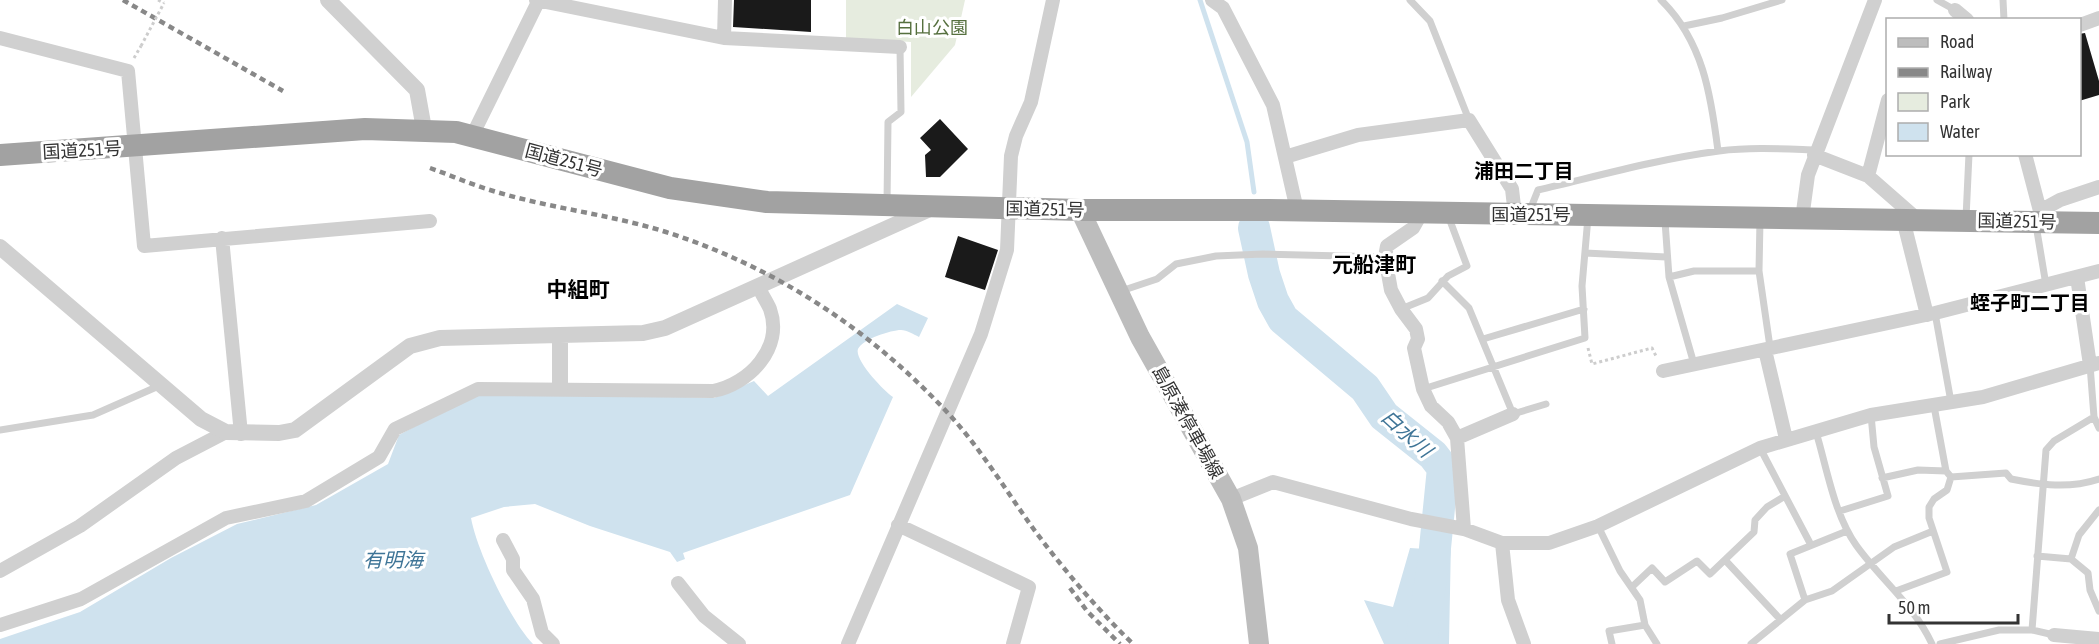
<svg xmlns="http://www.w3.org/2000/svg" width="2099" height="644" viewBox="0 0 2099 644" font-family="'Asap Condensed','Noto Sans JP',sans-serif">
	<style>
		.green { fill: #e6ecdf }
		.water { fill: #cfe2ee }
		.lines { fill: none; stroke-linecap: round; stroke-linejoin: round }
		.stream { stroke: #cfe2ee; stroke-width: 5 }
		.river { stroke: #cfe2ee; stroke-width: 32 }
		.building { fill: #1a1a1a }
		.path { stroke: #cdcdcd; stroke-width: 3; stroke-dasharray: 3 3; stroke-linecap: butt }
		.service { stroke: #d0d0d0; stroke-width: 7 }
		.minor { stroke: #d0d0d0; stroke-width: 14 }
		.tertiary { stroke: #d0d0d0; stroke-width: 16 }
		.secondary { stroke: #bdbdbd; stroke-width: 20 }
		.trunk { stroke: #a2a2a2; stroke-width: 22 }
		.rail { stroke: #888; stroke-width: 4.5; stroke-dasharray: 6 4.5; stroke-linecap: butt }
		.path-bridge { stroke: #cdcdcd; stroke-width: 3; stroke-dasharray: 3 3; stroke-linecap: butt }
		.labels { text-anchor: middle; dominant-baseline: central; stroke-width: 6; stroke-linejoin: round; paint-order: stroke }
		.park-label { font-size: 18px; fill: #56703f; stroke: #fff }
		.street-label { font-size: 18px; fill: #333; stroke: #fff }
		.neighbourhood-label { font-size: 20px; font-weight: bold; fill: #000; stroke: #fff }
		.water-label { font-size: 20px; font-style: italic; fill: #3f7597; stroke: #fff }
		.quarter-label { font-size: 21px; font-weight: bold; fill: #000; stroke: #fff }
	</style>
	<rect width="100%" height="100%" fill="#fff"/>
	<!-- green -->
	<path class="green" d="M846,0h119l-10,45 -44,52v-55l-65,-4z"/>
	<!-- water -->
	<path class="water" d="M897,304l31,14 -9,19c-6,-3 -12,-7 -18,-7 -10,0 -38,9 -43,19 -4,11 26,42 35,48l-43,98 -167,58 2,6 -8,3 -7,-10 -80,-26 -55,-22 -31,3 -33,11c6,33 39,102 62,126h-533v-5l80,-27 91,-54 66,-34 79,-19 72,-41 11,-29 83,-45 232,8 40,-17 14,15z
		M1433,530l14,1v10h4l-2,103h-65l-20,-44 29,7 17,-59 16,1 1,-14h5z"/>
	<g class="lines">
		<!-- stream -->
		<path class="stream" d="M1200,0l47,142 7,50"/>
		<!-- river -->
		<path class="river" d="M1254,228l10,46 9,27 10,18 82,69 19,28 49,39 10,13 -9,90 -13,86"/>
	</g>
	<!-- building -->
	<path class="building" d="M734,0h77v32l-78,-5z
		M2085,33l14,48v14l-20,6v-67z
		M940,119l28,30 -28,28h-14l-1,-22 6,-5 -11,-12z
		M958,236l40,14 -13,40 -40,-13z"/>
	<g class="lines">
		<!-- path -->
		<path class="path" d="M158,0l6,3
			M134,58l7,-12
			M1588,348l4,16 60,-16 5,10"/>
		<!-- service -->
		<path class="service" d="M1410,0l20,21 39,99
			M1661,0c42,41 50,95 57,151
			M1937,0l18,10
			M2003,0l1,20
			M1684,26l38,-8 60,-18
			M887,203l1,-81 13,-10 -1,-65
			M1530,210l8,-20c60,-14 120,-31 181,-39 33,-4 65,-2 98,-1
			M1966,218l3,-64
			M1760,220l-1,51 11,76
			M1665,221l4,56 25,87
			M2036,225l10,60
			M1585,253l81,4
			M1669,277l25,-6h65
			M1442,281l27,27 44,106 33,-10
			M1121,291l36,-12 19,-15 40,-8 47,-2 122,3
			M1401,309l27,-11 20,-22 19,-10 -18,-48
			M1935,313l16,89
			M1483,339l101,-30
			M1423,389l162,-51 -3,-52 6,-69
			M1934,406l12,65 5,6 55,-4 5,6c30,6 58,10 88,0
			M2094,417l5,11
			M0,430l93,-15 68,-30
			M1816,432c11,36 18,82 40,113 25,35 58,60 76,99
			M1760,448l51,97
			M1882,478l36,-8 28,1
			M2099,510l-20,25 -8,24 17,14 2,17 9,21
			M1840,511l48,-15 -14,-49 -3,-32
			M1598,526l22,45 20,29 5,25 12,19
			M2037,556l34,3
			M1725,560l55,59
			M1633,586l19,-18 13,14 32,-21 13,13 44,-42 1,-12 12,-13 18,-11
			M1896,591l51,-19 -18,-54v-11l5,-8 13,-9 4,-13
			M1805,600l-15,-46 57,-23
			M2054,635l-22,-5 14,-180 8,-9 40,-24 -4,-52
			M1612,644l-3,-13 36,-6
			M1751,644l54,-44 27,-9 62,-44 39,-16
			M1940,644l59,-14h33"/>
		<!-- minor -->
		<path class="minor" d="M536,0l188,38 176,9
			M1212,0l11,8 50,97 24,105
			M1955,10l12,10
			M2080,25l19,-7
			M0,38l128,33 16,175 286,-25
			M724,38l1,-38
			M472,136l66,-134
			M2025,154l15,57
			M1814,155l54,21 48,42
			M1285,157l73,-22 111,-15 43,69 3,26
			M1868,176l20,-76
			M1422,212l-9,16 -26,18 -2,11 6,33 10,19 15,20 2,10 -4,9 9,41 8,17 17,16 9,16 7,91
			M1802,219l6,-44 67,-175
			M1903,219l24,96
			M2042,221l-2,-10 20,-11 39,-13
			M222,238l19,196
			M2077,277l13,88
			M1765,350l21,89
			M1663,371l272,-58 164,-42
			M1457,438l56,-24
			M1231,499l42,-17 138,37 53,10 38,14h47l49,-17 162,-78 111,-33 112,-18 116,-34
			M898,525l131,62 -16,57
			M503,540l10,19v11l20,29 9,34 11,11
			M1502,543l6,57 16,44
			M0,571l80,-45 96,-68 50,-26
			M678,583l26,33 35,28
			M0,625l81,-26 145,-81 80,-17 73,-44 16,-28 83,-40 235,2c36,-7 71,-43 57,-82 -3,-7 -8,-14 -11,-21
			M2054,635l45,4
			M848,644l133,-310 26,-84 4,-94 5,-20 15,-34 22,-102"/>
		<!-- tertiary -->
		<path class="tertiary" d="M328,0l89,90 7,39
			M0,247l201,172 25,13 53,1 16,-3 115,-84 30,-8 203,-5 22,-5 267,-120
			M560,336v52"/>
		<!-- secondary -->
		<path class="secondary" d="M1080,210l60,127 91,162 17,49 11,96"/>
		<!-- trunk -->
		<path class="trunk" d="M0,155l365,-26 91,3 214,56 97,14 313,8h185l834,13"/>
		<!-- rail -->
		<path class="rail" d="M123,0l160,91
			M430,168c20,7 40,16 60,22 57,18 119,24 176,42 109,35 202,96 280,179 34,36 60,80 89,120 30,40 62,78 98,113
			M1070,588l17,23 33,33"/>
		<!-- path-bridge -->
		<path class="path-bridge" d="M141,46l23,-43"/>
	</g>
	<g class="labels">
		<!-- park labels -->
		<g class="park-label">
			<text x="932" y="27">白山公園</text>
		</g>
		<!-- street labels -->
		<g class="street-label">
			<text transform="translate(82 150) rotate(-3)">国道251号</text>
			<text transform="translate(564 160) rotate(15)">国道251号</text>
			<text transform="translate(1045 209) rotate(1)">国道251号</text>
			<text x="1531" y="214">国道251号</text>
			<text transform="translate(2017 221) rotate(1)">国道251号</text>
			<text transform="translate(1188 422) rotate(61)">島原湊停車場線</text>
		</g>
		<!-- neighbourhood labels -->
		<g class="neighbourhood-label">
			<text x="1524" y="170">浦田二丁目</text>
			<text x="2030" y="302">蛭子町二丁目</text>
		</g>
		<!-- water labels -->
		<g class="water-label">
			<text transform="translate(1407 433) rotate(42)">白水川</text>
			<text x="393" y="559">有明海</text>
		</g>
		<!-- quarter labels -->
		<g class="quarter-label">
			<text x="1374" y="264">元船津町</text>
			<text x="578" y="289">中組町</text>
		</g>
	</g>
	<!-- legend -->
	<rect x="1886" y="18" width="195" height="138" fill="#ffffff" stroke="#adadad" stroke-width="1.5"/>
	<rect x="1898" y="38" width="30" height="9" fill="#bdbdbd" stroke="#adadad" stroke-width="1.5"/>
	<text x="1940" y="48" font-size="18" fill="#333333">Road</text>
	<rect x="1898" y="68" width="30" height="9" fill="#888888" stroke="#adadad" stroke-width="1.5"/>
	<text x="1940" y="78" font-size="18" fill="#333333">Railway</text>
	<rect x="1898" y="93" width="30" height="18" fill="#e6ecdf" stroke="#adadad" stroke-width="1.5"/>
	<text x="1940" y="108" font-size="18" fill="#333333">Park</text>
	<rect x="1898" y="123" width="30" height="18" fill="#cfe2ee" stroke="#adadad" stroke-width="1.5"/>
	<text x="1940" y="138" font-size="18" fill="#333333">Water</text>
	<!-- scale -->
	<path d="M1889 614v9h129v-9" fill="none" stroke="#333333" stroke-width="3"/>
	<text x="1898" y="614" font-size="18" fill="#333333" stroke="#ffffff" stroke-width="4.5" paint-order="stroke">50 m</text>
</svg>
